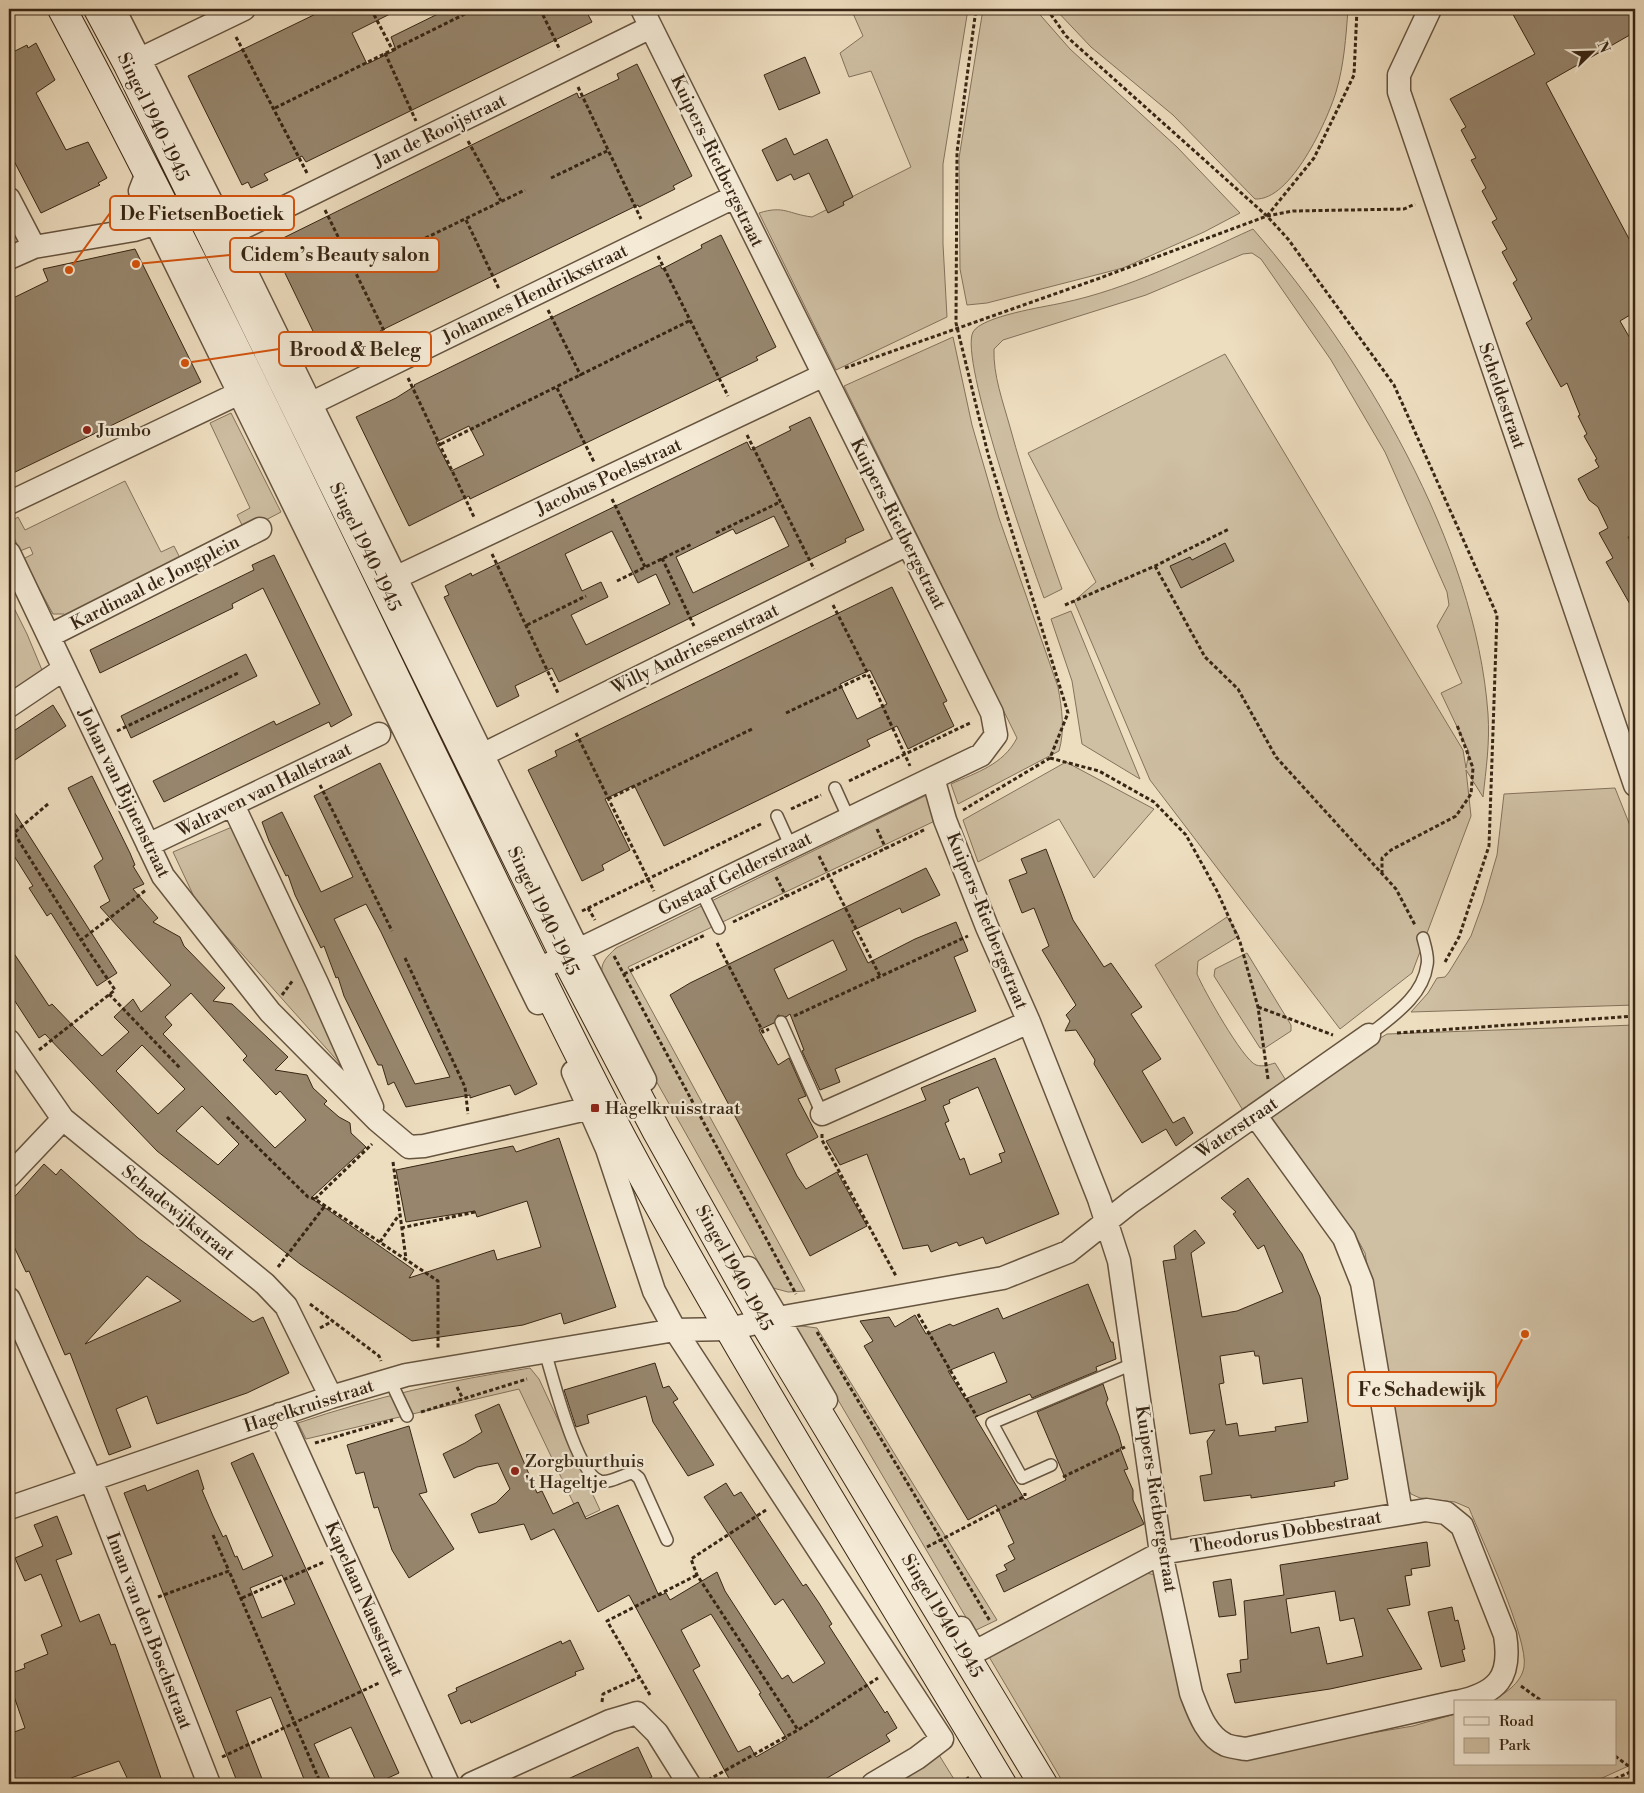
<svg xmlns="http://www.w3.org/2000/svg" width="1644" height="1793" viewBox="0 0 1644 1793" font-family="'Libre Bodoni',serif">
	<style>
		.green { fill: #cfbfa3; stroke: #84725c }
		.building { fill: #97866d; stroke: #382614; fill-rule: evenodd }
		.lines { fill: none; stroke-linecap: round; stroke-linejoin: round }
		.service-casing { stroke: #66543f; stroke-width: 14 }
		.minor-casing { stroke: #66543f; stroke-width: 25 }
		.secondary-casing { stroke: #382614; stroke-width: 30 }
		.path { stroke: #382614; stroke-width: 3; stroke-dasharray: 4 2.5; stroke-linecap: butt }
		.service { stroke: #f4ead6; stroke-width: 11 }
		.minor { stroke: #f4ead6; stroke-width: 22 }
		.secondary { stroke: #f4ead6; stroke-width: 28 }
		.poi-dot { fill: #8f2418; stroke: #f4ead6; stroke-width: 2 }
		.labels { text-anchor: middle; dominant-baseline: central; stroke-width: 4.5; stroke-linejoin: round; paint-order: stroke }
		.street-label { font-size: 18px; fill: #382614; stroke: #f4ead6 }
		.poi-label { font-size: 18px; fill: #382614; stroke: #f4ead6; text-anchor: start }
		.leader { fill: none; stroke: #d6540d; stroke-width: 2 }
		.callout-dot { fill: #d6540d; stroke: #f4ead6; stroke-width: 2 }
		.callout { fill: #f4ead6; stroke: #d6540d; stroke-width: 2 }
		.callout-label { font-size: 19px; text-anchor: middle; font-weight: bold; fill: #382614 }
	</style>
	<rect width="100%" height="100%" fill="#eedec0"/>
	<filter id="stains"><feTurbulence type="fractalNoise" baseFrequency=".004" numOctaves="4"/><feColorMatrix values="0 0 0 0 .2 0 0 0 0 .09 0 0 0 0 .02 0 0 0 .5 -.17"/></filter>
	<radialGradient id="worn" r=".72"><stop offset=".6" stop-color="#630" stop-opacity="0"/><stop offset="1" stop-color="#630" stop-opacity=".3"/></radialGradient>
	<!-- green -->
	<path class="green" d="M851,9h117l-25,155v80l4,73 -111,53 -77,-157c25,-8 29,1 53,4l99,-50 -40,-96 -22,6 -9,-24 23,-17z
		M983,9h52l35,40 107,98 63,66 -36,19 -81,36 -136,35 -20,2 -7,-36 -1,-111z
		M1055,9h293c-2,28 -4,56 -12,83 -9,29 -45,109 -81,107l-82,-84 -82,-68z
		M1253,229c109,126 223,315 235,485 2,28 -2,56 -5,83l-17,-27 5,46 -59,157 -72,56 -190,-249 -76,-179 22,-19 -68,-129 197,-99 238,396 3,18 3,-16 -28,-59 21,-10 -25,-57 12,-21 -2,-13 -62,-140 -54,-92 -70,-101 -9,-6 -9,1 -97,41 -143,45 -9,9c-1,26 9,53 16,78 15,55 33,108 52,162l-18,9c-14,-38 -85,-239 -71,-266 9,-16 71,-25 89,-29 67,-14 129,-46 191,-74z
		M953,337l19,88 27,93 59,169c4,22 7,43 1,64l-101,53 -7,-20c26,-12 52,-19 66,-46l-173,-352z
		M231,413l50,99 -36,19 -8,-16 13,-7 -40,-85z
		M125,481l36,71 13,-6 7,14 -114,57 -3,-3h-11l-30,-55 10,-5 -3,-7 -10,4 -10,-22 2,-8 6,-4 7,13z
		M9,598l18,36 15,36 -33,22z
		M1071,611l69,168 -58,-35 -10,-63 -21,-62z
		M1066,762l88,47 -60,69 -35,-59 -81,43 -15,-42z
		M1615,788l20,50v167l-224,7 17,-19 9,-15 8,-1 4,-5 22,-36 12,-33 14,-48 7,-61z
		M933,792l6,27 -311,148 177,324 -17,1 -15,-4 -136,-241 -35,-71c-2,-14 5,-19 14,-28z
		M232,827l127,258 -149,-167 -5,2 -32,-68z
		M1227,917l12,19 -41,25 -1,13c6,15 46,86 59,91 7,2 12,0 19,-2l12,19 -43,30 -89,-147z
		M1247,953l44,72v6l-26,17h-5l-46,-72 1,-7z
		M1635,1025v738l-46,21h-525l-76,-129 158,-82 10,2 38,139 59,39 160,-27 42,-12v50h160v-62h-125c14,-8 31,-18 34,-35 5,-27 -43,-129 -55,-159l-14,-6 -35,-4 -9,-4 -6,-11 -40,-230 -11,-20 -84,-118 95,-68 22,-13z
		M794,1325l23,3 180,292 -23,11z
		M530,1368l9,11 61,131 -19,9 -62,-130 -213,50 -8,-16c76,-26 153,-43 232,-55z
		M939,1755l18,29h-67z"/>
	<!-- building -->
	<path class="building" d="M326,9h74l-48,24 15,31 29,-14 -5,-13 57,-28h137l7,13 -286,140 -4,-6 -38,18 4,6 -17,8 -3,-6 -6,3 -54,-109z
		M1510,9h117l8,14v9l-89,51 89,167v62l-15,9 15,26v187l-7,3 7,13v63l-29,-51 7,-4 -14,-25 9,-5 -10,-21 -9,-7 -11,-21 21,-12 -4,-7 2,-1 -13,-23 3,-2 -9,-18 2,-1 -13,-32 -6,4 -35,-64 6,-4 -19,-36 4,-3 -15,-28 5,-3 -15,-27 5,-3 -15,-28 4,-3 -15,-28 5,-2 -15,-28 5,-3 -16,-28 85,-45z
		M36,43l19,37 -19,13 30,57 22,-8 19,36 -9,5 2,2 -59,28 -27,-52 -5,3v-110l18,-9 1,3z
		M805,57l15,36 -41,17 -15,-35z
		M637,64l55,112 -19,10 2,3 -36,18 -1,-2 -258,126 8,16 -17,9 -1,-2 -12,6 -8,-18 -26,12 -53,-110 306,-151 2,5 40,-19 -2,-5z
		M786,138l8,17 33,-16 26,58 -10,5 1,3 -16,8 -19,-40 -15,7 -3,-6 -14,7 -15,-31z
		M721,235l55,112 -20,10 2,3 -288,139 -1,-3 -60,30 -53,-109 40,-19 19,-12 -1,-1 229,-112 17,-8 2,4 40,-21 -1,-3zM469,426l15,29 -33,16 -15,-29z
		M135,249l66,133 -192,93v-175l39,-19 -5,-12z
		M810,417l54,113 -19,9 1,3 -287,140 -7,-14 -37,18 4,10 -22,11 -53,-110 5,-2 -4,-9 26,-13 1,3 275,-134 4,8 40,-20 -2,-3zM774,516l15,30 -96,47 -17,-36 57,-28 3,5zM612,531l26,52 18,-9 14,30 -84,41 -15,-30 37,-18 -7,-15 -19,9 -17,-37z
		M1225,543l9,18 -53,27 -11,-22 20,-9 2,3z
		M274,555l78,160 -21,12 -2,-5 -165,80 -11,-21 121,-60 2,4 44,-21 -9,-18 -48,-98 -31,16 1,4 -133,65 -10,-23 164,-80 -2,-5z
		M892,587l55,114 -4,2 11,23 -46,23 -11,-23 -30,14 3,6 -206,100 -30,-61 -29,14 25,51 -28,15 2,5 -22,11 -54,-111 29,-14 -2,-5zM870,670l17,34 -30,15 -17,-35z
		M246,654l11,22 -126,62 -10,-22z
		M53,705l13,21 -57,38v-30z
		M380,763l157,321 -22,11 -5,-10 -40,13v-3l-64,12 -12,-25 -6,3 -6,-20h-4l-34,-69 -6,-19 -2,1 -12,-32 -3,2 -26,-53 -7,-20 -2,1 -17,-35 -7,-19 20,-10 39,80 32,-15 -39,-81zM366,904l15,28 69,145 -35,7 -81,-165z
		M92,776l38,77 5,12 -2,1 11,18 -11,5 25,29 -5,4 27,15 4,9 41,42 -12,13 19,3 56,53 -13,13 32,5 6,13 14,13 -3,3 15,13 11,6 1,10 15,14 -55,51 103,72 -5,8 85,-28 3,10 44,-13 -14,-46 -50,16 -2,-6 -69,11 -10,-52 117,-24 3,6 43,-14 57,169 -52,17 -3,-11 -38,12 -111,16 -112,-77 -143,-113 -112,-117 -6,4 -30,-46v-46l40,60 3,-2 50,52 27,-24 -15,-15 19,-18 8,13 30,-27 -71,-78 10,-6 -16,-35 9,-7 -35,-71zM191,993l56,63 -4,4 33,35 4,-4 26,29 -31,28 -112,-114 9,-9 -7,-8zM142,1045l43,44 -27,25 -42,-43zM202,1106l37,38 -21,21 -42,-34z
		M9,804l108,169 -20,13 -46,-73 -4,3 -18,-28 4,-2 -24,-38z
		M1046,849l27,71 31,47 7,-4 31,44 -11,7 30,45 -19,12 31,52 11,-6 9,16 -17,13 -10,-17 -24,14 -48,-79 1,-4 -19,-30 -11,1 5,-10 -4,-6 10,-10 -34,-55 7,-4 -15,-38 -12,5 -13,-33 18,-7 -6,-14z
		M926,868l14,27 -38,18 -2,-5 -48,23 16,32 47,-24 41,-17 12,29 -14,6 22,54 -141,58 5,13 -20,8 -18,-39 2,-1 -14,-36 -4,3 -8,-2 -4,8 -15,7 19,35 11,-7 17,38 -8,3 20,38 -32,17 11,22 9,13 31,-17 30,54 -57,30 -140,-261 20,-12zM833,940l14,30 -59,29 -14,-30z
		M995,1058l64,156 -73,30 -3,-7 -24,9 -2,-4 -26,10 -3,-7 -25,4 -36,-95 -27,11 -14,-24 100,-41 -5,-12zM978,1087l27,65 -6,2 3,8 -32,13 -6,-17 -4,2 -15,-37 4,-2 -6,-15 7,-3 -1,-3z
		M44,1164l12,11 5,-6 77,69 115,84 10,-5 26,56 -42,20 -90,31 -10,-28 -31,13 15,38 -22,8 -39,-102 -5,2 -36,-84 -3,1 -17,-36v-33zM147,1276l34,25 -96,43z
		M1248,1178l54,76 18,43 28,182 -14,3 1,4 -84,12v-3l-47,6 -4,-25 12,-2 -5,-33 8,-11 -25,4 -27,-173 13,-2 -2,-13 21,-16 10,13 -14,10 11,64 35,-6 46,-19 -19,-47 -6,4 -25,-35 3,-2 -15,-14zM1254,1351l1,5h4l4,28 39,-6 6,44 -33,5 1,4 -37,5 -2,-13 -11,2 -7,-41 5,-1 -4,-27z
		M1088,1284l23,58h2l3,17 -20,8 1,4 -65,27 -2,-4 -55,23 50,83 41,-20 -29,-68 66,-28 5,15 -2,4 13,33 3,11 -2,1 8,21 -4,1 9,20v10l11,24 -140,68 -8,-17 11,-5 -3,-5 11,-6 -7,-13 6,-3 -18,-38 -28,15 -104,-174 9,-5 -13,-20 29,-4 6,10 20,-12 11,19 24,-10 3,2 45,-18 5,11zM994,1352l13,30 -42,17 -17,-28z
		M655,1363l8,25 6,-2 9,13 -5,3 41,63 -26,11 -35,-54 -7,-26 -59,19 2,8 -13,4 -12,-37z
		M499,1404l38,89 5,-2 11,23 25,-12 8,17 32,-14 41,91 7,-3 4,7 47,-28 8,19 57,88 6,-4 5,8 32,-20 -42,-64 -8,6 -71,-108 22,-14 8,13 7,-4 62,94 3,-2 13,19 13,21 -3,2 56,87 2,-2 10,17 -11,7 4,6 -73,43h-70l-3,-6 -12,6 -103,-189 -31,17 -44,-83 -23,11 -7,-16 -45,9 -8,-19 25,-11 14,-14 -12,-26 -21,4 -23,11 -11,-24 22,-11 17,-11 -7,-17zM711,1614l50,79 -2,1 28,45 -31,18 -6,-11 -12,6 -45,-82 7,-4 -19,-36z
		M409,1426l18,66 -8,2 35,55 -45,29 -17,-28 -14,-43 -4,1 -10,-36 -8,2 -9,-29z
		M253,1453l146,320 -22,10 -26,-56 -37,17 18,40h-26l-35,-87 -35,14 28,73h-26l-114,-291 21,-8 2,6 51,-21 6,19 -2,1 11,26 10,21 3,-2 9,22 2,-1 6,14 30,-14 -42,-93zM282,1575l13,29 -33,14 -12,-30z
		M57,1516l15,38 -16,6 24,62 19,-8 12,31 4,-1 47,137 -9,3h-23l-11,-23 -48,17 2,6h-64v-4l6,-9 -6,-17v-20l16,-6 -16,-46v-8l16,-6 -1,-4 24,-10 -7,-19 21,-9 -21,-52 -16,7 -10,-23 28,-12 -9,-21z
		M1427,1542l3,24 -19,3 1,6 -7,1 5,29 -23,4 35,60 -92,20 -95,14 -8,-29 14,-2 -1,-12 8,-1 -4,-58 40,-6 -4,-30zM1335,1591l5,30 14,-3 9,38 -36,8 -8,-37 -28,6 -5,-34z
		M1231,1579l5,36 -17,2 -6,-35z
		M1452,1607l3,14 3,-1 7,29 -3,1 3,11 -24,6 -13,-55z
		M570,1640l14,29 -9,3 1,3 -105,48 -1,-3 -9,4 -13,-29 9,-4 -1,-3 105,-47 1,3z
		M638,1747l14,30 -15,7h-80z"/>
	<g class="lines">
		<defs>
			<path id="service" d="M835,788l14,31
				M777,816l14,31
				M701,891l18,37
				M781,1022l41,92
				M1369,1035c22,-18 54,-38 58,-70 2,-8 -2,-19 -4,-27
				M545,1352c8,25 31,121 55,129 10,3 23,-7 33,-8l6,5 28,62
				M390,1380l17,36
				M1051,1465l-29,13 -30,-55 143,-60"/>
			<path id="minor" d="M114,9l114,226 350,715 67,130
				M642,9l350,704 4,22 -15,20 -48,23 12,42 42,107 42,95 70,177 20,62 42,292 30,140c7,18 15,43 35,52 5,2 14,3 20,4l209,-47
				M1430,9l-31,66v17l236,693
				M128,65l116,-56
				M147,173l-7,18 398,812
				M9,199l25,48
				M228,235l423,-208
				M9,258l25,-11 100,-17 23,-7
				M310,404l424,-207
				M9,503l245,-117
				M9,553l154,323 107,136 107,108 32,27 15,-1 167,-38
				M395,578l429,-203
				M49,636l211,-107
				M9,706l55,-37
				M482,755l426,-211
				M233,805l84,178 55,124
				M148,845l231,-111
				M537,970l396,-192
				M9,1041l54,78 202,165 21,22 45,91
				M573,1072l34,77 47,142 21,39 267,409 -25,19 -44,26
				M822,1114l207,-92
				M1255,1115l89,123 18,45 39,230
				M9,1176l54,-57
				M748,1268l78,132
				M9,1299l81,179 119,306
				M280,1414l168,370
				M9,1508l322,-111 75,-22 269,-45 54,-1 49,-11 225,-40 65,-26 63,-50 238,-167
				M961,1628l14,24 186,-99 265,-43 20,3 16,13 43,109c7,43 -8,58 -48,67
				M471,1784l139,-63 27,-8 20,20 32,51"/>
			<path id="secondary" d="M62,9c135,252 257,512 382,769 59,121 116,243 179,362 118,219 251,430 379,644
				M98,9l30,56 437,892 92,175 106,189 280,463"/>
		</defs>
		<!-- service casing -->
		<use href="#service" class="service-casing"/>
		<!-- minor casing -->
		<use href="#minor" class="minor-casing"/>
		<!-- secondary casing -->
		<use href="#secondary" class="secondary-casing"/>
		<!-- path -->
		<path class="path" d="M371,9l21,40
			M540,9l20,41
			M1047,9l19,27 201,180 21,23 106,146 103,230 -8,231 -30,91 -14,25
			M236,37l71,136
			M385,53l31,68
			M578,87l63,132
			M275,108l200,-99
			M468,141l33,60
			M551,178l56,-27
			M325,210l64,131
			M1267,216l47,-58 40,-83 3,-66
			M466,220l33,69
			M658,256l70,140
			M355,272l170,-82
			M548,310l33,66
			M845,368l255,-90 167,-62 26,-5 111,-2 11,-5
			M408,378l66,139
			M557,388l37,74
			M747,435l67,134
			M441,444l248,-123
			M612,499l33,68
			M716,533l64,-31
			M492,554l66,139
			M662,558l32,68
			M1155,566l50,91 33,32 38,68 120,132 19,36
			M617,581l75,-37
			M833,605l35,69 42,92
			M1065,605l90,-39 74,-37
			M527,625l59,-29
			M786,713l82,-39
			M117,731l121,-58
			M576,733l78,158
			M1050,758l49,13 55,31 32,33 31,56 23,51 18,65 10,72
			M849,781l123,-59
			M320,785l72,146
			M608,799l144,-70
			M48,804l-34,29 67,107
			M791,809l30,-14
			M963,810l87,-52 18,-45 -80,-259 -32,-131 1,-171 19,-143
			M877,829l9,20
			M9,836l5,-3
			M819,856l61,120
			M1382,874v-16l9,-8 65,-34 15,-22 2,-26 -16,-43
			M776,877l10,19
			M588,908l7,12
			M582,911l181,-88
			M733,922l193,-93
			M717,943l46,89 6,-3
			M614,956l182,338
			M405,958l60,129 3,27
			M624,974l81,-39
			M109,994l71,74
			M282,995l11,-15
			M1258,1007l75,28
			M794,1016l174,-80
			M1397,1033l238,-17
			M39,1050l76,-60 -34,-50 65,-50
			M227,1117l81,80 7,2 123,82v68
			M822,1134v6l74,136
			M393,1162l13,97
			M315,1199l57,-55
			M401,1228l74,-16
			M380,1242l19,-27
			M278,1267l46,-60
			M310,1304l69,52 2,5
			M918,1314l59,103
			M320,1328l13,-7
			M817,1332l173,289
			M457,1387l6,12
			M421,1412l106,-33
			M315,1443l78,-23
			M1063,1477l62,-30
			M766,1510l-75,49 6,16 101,155
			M213,1535l16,36
			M927,1547l98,-51v-3
			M158,1597l71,-26 92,213
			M242,1598l82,-36
			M1521,1686l22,16
			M650,1695l-43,-74 90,-46
			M602,1702l1,-8 37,-17
			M1615,1756l19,14
			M222,1757l157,-74
			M967,1777l4,7
			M708,1780l90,-50 80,-52
			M1603,1784l32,-14"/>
		<!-- service -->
		<use href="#service" class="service"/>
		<!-- minor -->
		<use href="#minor" class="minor"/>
		<!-- secondary -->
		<use href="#secondary" class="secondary"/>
	</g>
	<!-- markers -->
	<g class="poi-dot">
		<circle cx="87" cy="430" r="5"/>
		<rect x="590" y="1103" width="10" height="10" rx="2.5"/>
		<circle cx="515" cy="1471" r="5"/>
	</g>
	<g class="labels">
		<!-- street labels -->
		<g class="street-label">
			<text transform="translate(153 117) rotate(64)">Singel 1940-1945</text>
			<text transform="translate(440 131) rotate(-26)">Jan de Rooijstraat</text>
			<text transform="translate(717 161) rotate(64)">Kuipers-Rietbergstraat</text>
			<text transform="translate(535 294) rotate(-26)">Johannes Hendrikxstraat</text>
			<text transform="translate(1502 396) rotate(71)">Scheldestraat</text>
			<text transform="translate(609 477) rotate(-25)">Jacobus Poelsstraat</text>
			<text transform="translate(898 524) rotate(63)">Kuipers-Rietbergstraat</text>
			<text transform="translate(365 547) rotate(64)">Singel 1940-1945</text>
			<text transform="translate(155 583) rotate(-27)">Kardinaal de Jongplein</text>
			<text transform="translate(695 649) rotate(-26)">Willy Andriessenstraat</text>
			<text transform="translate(264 790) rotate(-26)">Walraven van Hallstraat</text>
			<text transform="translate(124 793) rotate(64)">Johan van Bijnenstraat</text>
			<text transform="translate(735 874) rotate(-26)">Gustaaf Gelderstraat</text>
			<text transform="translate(543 911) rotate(64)">Singel 1940-1945</text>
			<text transform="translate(987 921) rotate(68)">Kuipers-Rietbergstraat</text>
			<text transform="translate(1237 1128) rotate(-34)">Waterstraat</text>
			<text transform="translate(178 1213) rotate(39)">Schadewijkstraat</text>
			<text transform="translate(734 1268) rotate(61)">Singel 1940-1945</text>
			<text transform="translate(309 1406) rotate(-18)">Hagelkruisstraat</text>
			<text transform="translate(1156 1499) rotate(81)">Kuipers-Rietbergstraat</text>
			<text transform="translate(1286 1532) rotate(-9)">Theodorus Dobbestraat</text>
			<text transform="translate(364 1599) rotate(66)">Kapelaan Nausstraat</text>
			<text transform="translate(942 1616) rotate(59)">Singel 1940-1945</text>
			<text transform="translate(149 1631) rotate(69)">Iman van den Boschstraat</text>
		</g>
		<!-- poi labels -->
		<g class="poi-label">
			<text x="97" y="430">Jumbo</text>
			<text x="605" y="1108">Hagelkruisstraat</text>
			<text x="525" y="1461">Zorgbuurthuis<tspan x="525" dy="21">'t Hageltje</tspan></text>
		</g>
	</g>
	<!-- callouts -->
	<path class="leader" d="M69 270L110 213M136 264L230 255M185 363L279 349M1525 1334L1496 1389"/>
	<g class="callout-dot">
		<circle cx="69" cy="270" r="5"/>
		<circle cx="136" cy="264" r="5"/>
		<circle cx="185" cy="363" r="5"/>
		<circle cx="1525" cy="1334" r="5"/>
	</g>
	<g class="callout">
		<rect x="110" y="196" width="184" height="34" rx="5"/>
		<rect x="230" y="238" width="209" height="34" rx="5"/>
		<rect x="279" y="332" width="152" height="34" rx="5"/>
		<rect x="1348" y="1372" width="148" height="34" rx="5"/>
	</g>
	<g class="callout-label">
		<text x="202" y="220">De FietsenBoetiek</text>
		<text x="335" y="261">Cidem’s Beauty salon</text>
		<text x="355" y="356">Brood &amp; Beleg</text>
		<text x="1422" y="1396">Fc Schadewijk</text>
	</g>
	<!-- margin -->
	<rect width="1644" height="1793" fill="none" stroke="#eedec0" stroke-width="30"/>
	<rect x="10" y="10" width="1624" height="1773" fill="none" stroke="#382614" stroke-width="2.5"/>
	<rect x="15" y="15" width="1614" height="1763" fill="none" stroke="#382614"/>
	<!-- legend -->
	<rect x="1454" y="1700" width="162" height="65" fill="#f4ead6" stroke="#a99c88"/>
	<rect x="1464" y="1717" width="25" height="8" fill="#f4ead6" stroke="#a99c88"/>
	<text x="1499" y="1726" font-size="15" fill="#382614">Road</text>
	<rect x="1464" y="1738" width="25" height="15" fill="#cfbfa3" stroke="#a99c88"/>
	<text x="1499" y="1750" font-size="15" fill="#382614">Park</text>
	<!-- north arrow -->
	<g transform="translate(1592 52) rotate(67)" stroke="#f4ead6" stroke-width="4" paint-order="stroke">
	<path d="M0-4L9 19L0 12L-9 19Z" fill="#382614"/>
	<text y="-8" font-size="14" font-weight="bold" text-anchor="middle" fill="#382614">N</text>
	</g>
	<rect width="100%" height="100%" filter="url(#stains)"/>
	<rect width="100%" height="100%" fill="url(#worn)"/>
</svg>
